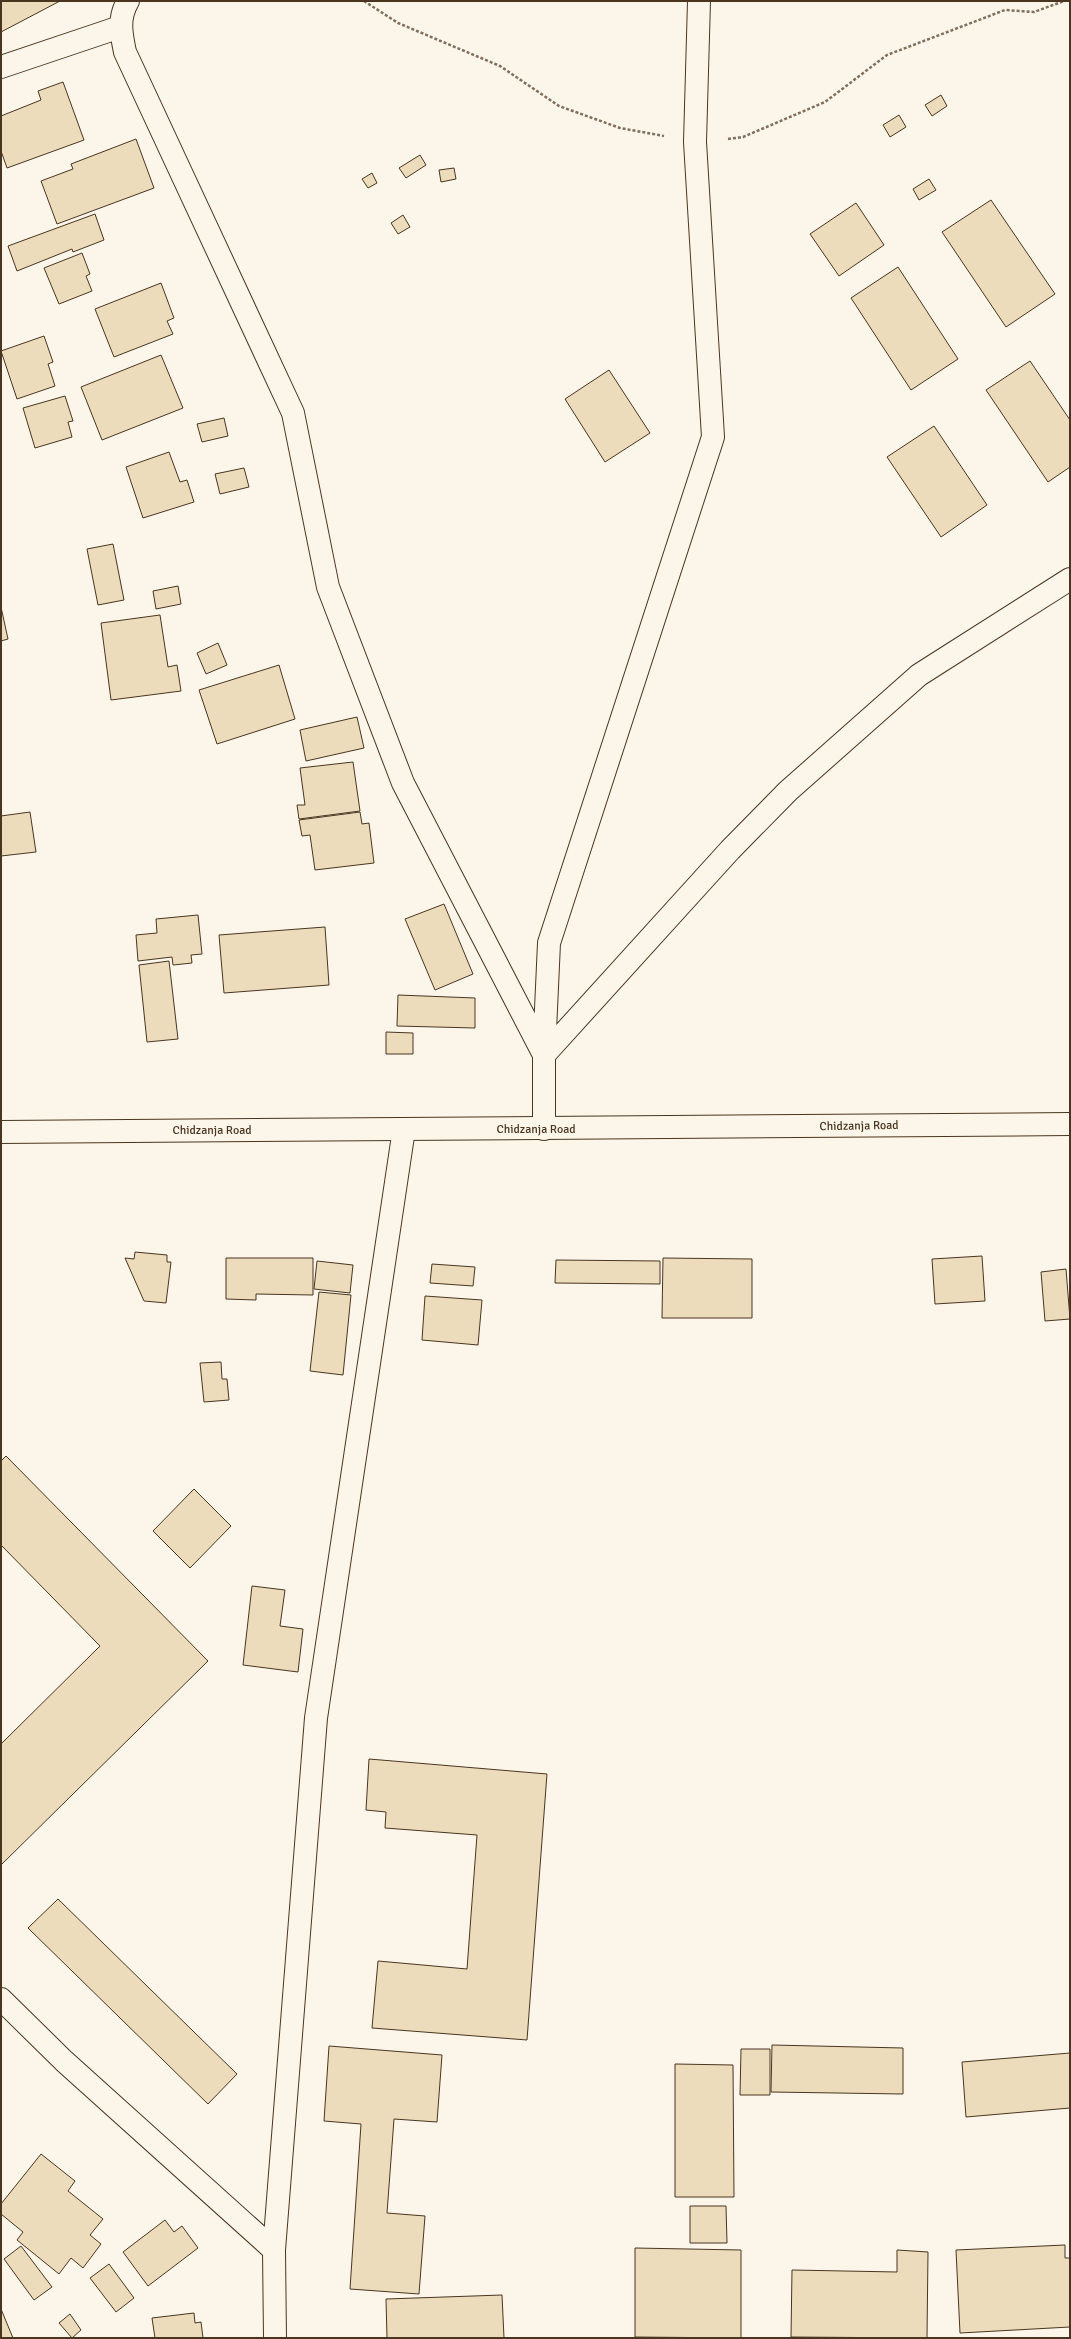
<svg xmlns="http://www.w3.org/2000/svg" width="1071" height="2339" viewBox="0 0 1071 2339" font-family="Signika,sans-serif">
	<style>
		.building { fill: #ecdcbc; stroke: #4a3520 }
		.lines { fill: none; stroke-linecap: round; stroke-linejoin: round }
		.street-casing { stroke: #4a3520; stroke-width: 24 }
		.secondary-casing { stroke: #4a3520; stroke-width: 24 }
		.path { stroke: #7f6f5c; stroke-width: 2.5; stroke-dasharray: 3 2; stroke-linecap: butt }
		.street { stroke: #fbf6e9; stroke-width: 22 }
		.secondary { stroke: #fbf6e9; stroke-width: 22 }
		.labels { text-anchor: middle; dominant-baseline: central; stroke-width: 3; stroke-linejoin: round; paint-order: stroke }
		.street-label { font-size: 12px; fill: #4a3520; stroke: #fbf6e9 }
	</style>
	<rect width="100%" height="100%" fill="#fbf6e9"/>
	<!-- building -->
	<path class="building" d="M1,1h59l-59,31z
		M63,82l21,58 -77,28 -6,-17v-35l40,-16 -3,-9z
		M941,95l6,11 -15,10 -7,-11z
		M899,115l7,12 -16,10 -7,-12z
		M136,139l18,49 -97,36 -16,-43 32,-12 -2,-5z
		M420,155l6,10 -20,13 -7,-10z
		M454,168l2,11 -15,3 -2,-12z
		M372,173l5,10 -9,5 -6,-9z
		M929,179l7,11 -17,10 -6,-11z
		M991,200l64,94 -49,33 -64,-95z
		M856,203l28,42 -45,31 -29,-42z
		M95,214l9,26 -31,12 -1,-3 -55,22 -9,-25z
		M403,215l7,12 -12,7 -7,-11z
		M82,253l8,21 -4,2 6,15 -33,13 -15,-36z
		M898,267l60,92 -47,31 -60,-92z
		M161,283l13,35 -7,3 6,13 -59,23 -19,-48z
		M44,336l9,26 -5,2 7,22 -38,13 -16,-48z
		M161,355l22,53 -81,32 -21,-53z
		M1030,361l40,59v47l-22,15 -62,-92z
		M609,370l41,63 -45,29 -40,-63z
		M65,396l8,25 -5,1 4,15 -37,11 -12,-40z
		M224,418l4,18 -26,6 -5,-18z
		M934,426l53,79 -46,32 -54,-80z
		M169,452l11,30 7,-2 7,22 -51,16 -17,-51z
		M244,468l5,19 -29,7 -5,-20z
		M113,544l11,56 -26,5 -11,-56z
		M178,586l3,18 -25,5 -3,-18z
		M1,607l7,32 -7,2z
		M160,615l8,52 9,-2 4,26 -70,9 -10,-77z
		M218,643l9,22 -21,9 -9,-21z
		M279,665l16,54 -78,25 -18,-54z
		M357,717l7,31 -58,13 -6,-31z
		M353,762l7,49 -61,8 -2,-14h8l-5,-37z
		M30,812l6,40 -35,4v-40z
		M360,812l2,12 7,-1 5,40 -59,7 -5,-35 -8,1 -3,-16z
		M444,904l29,70 -38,16 -30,-71z
		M198,915l4,39 -11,1 1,8 -19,2 -1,-8 -34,4 -2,-26 21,-2 -1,-14z
		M325,927l4,58 -105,8 -5,-58z
		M169,961l9,78 -31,3 -8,-77z
		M398,995l77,3v30l-78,-2z
		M386,1032l27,1v21h-27z
		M135,1252l32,3v7h4l-5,41 -22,-2 -19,-43 9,1z
		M982,1256l3,45 -50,3 -3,-45z
		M226,1258h87v37l-57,-1v6l-30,-1z
		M663,1258l89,1v59h-90z
		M556,1260l104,1v23l-105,-1z
		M317,1261l36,4 -3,28 -36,-4z
		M432,1264l43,3 -2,19 -43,-3z
		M1066,1269l4,50 -25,2 -4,-49z
		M319,1292l32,3 -8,80 -33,-4z
		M425,1296l57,4 -4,45 -56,-5z
		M221,1362l1,17h5l2,21 -25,2 -4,-39z
		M6,1456l202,205 -207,204v-121l99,-98 -99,-101v-84z
		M194,1489l37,37 -41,42 -37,-37z
		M252,1586l33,4 -5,36 23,3 -5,43 -55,-7z
		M369,1759l178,15 -20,266 -155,-12 6,-67 89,8 10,-134 -92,-7 1,-16 -20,-2z
		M58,1899l179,175 -29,30 -180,-176z
		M772,2045l131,3v46l-132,-2z
		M329,2046l113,9 -5,67 -43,-3 -7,94 38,3 -6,78 -69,-5 11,-165 -37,-3z
		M741,2049h29v46h-30z
		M1070,2053v55l-104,9 -4,-55z
		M675,2064l58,1 1,132h-59z
		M41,2154l34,27 -7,10 35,28 -13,16 11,9 -18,24 -12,-10 -12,16 -42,-34 6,-8 -22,-18v-10z
		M690,2206h36l1,37h-37z
		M165,2220l9,12 8,-6 16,22 -50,38 -25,-34z
		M1065,2245v13h5v69l-110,6 -4,-83z
		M21,2246l31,41 -18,13 -30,-41z
		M635,2248l106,2v88l-106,-1z
		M897,2250l31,2 -1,86 -136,-1 1,-67 105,2z
		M109,2264l25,34 -18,14 -26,-34z
		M502,2295l2,43h-117l-1,-39z
		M1,2309l12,29h-12z
		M194,2313l1,10 6,-1 2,16h-48l-3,-20z
		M70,2314l11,16 -9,8 -13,-15z"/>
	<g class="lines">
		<defs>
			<path id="street" d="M128,1c-10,17 -7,32 -3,51l168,361 35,174 75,196 141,272v74
				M1,67l119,-40
				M544,1053l5,-110 164,-506 -18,-295 4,-141
				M544,1055l186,-205 58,-59 131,-116 151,-96
				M1,1999l63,62 210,189
				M275,2338l-1,-88 42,-532 88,-589"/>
			<path id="secondary" d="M1,1132l1069,-8"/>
		</defs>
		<!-- street casing -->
		<use href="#street" class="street-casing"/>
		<!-- secondary casing -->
		<use href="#secondary" class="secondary-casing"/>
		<!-- path -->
		<path class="path" d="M364,1l34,22 102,43 59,40 61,22 44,8
			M728,139l15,-2 82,-35 62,-47 118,-45 29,2 30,-11"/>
		<!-- street -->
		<use href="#street" class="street"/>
		<!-- secondary -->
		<use href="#secondary" class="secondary"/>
	</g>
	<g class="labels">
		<!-- street labels -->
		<g class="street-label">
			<text transform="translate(859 1126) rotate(-1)">Chidzanja Road</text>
			<text x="536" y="1129">Chidzanja Road</text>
			<text x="212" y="1130">Chidzanja Road</text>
		</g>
	</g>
	<!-- border -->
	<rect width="1071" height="2339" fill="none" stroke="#4a3520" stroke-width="4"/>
</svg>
